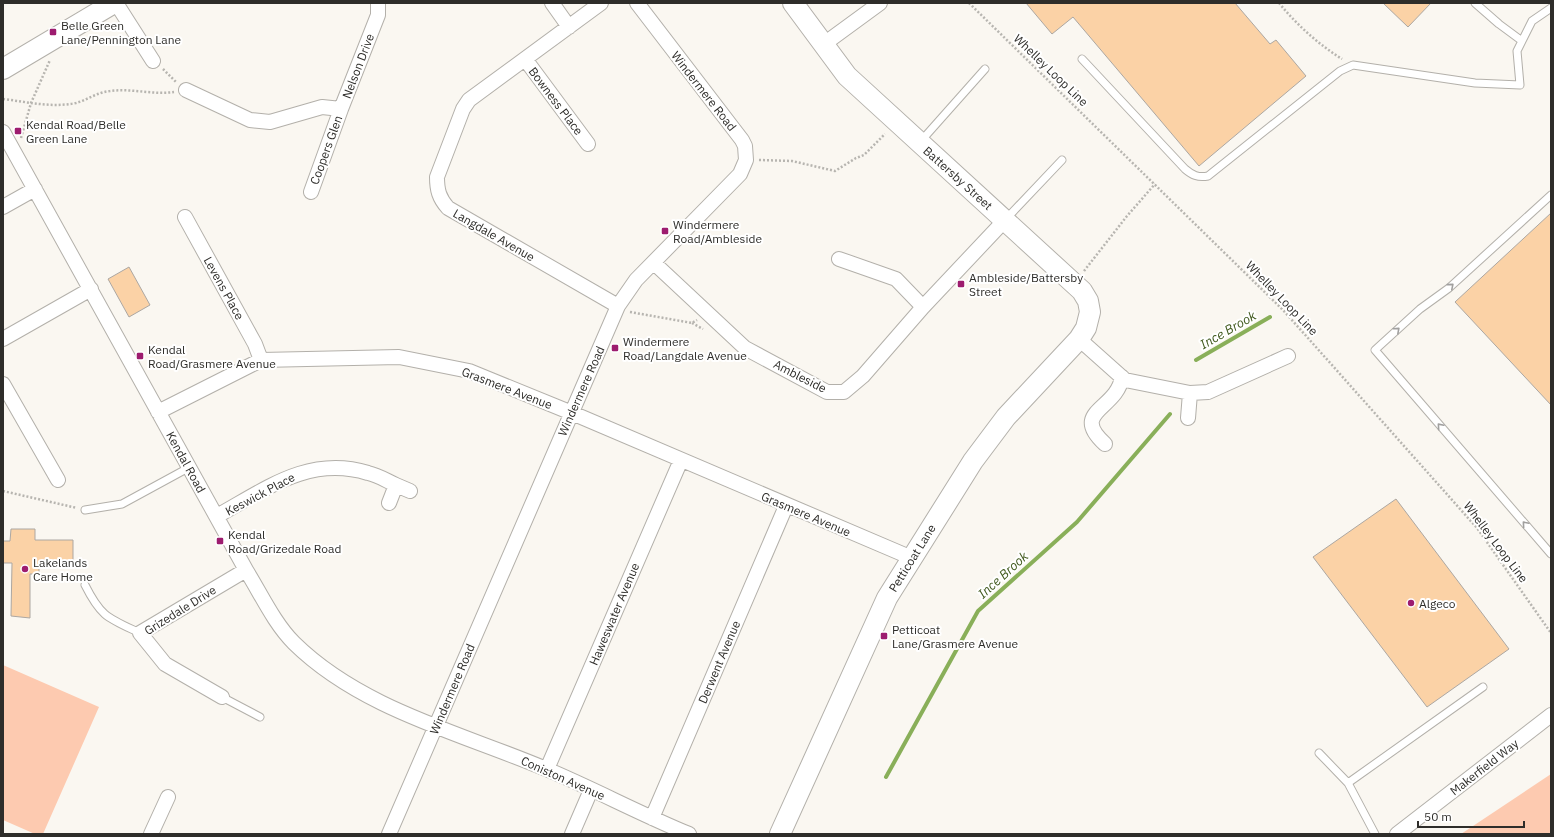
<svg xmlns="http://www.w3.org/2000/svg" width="1554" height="837" viewBox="0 0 1554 837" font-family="'IBM Plex Sans',sans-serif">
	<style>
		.green { fill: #fdcab0 }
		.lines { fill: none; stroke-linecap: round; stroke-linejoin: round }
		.stream { stroke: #89af59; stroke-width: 4 }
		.building { fill: #fbd2a6; stroke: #aca7a2 }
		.lane-casing { stroke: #b3b0aa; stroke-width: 9 }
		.street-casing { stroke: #b3b0aa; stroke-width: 16 }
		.secondary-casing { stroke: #b3b0aa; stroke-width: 22 }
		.path { stroke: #b7b5b0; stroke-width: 2.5; stroke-dasharray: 2 2; stroke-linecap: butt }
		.lane { stroke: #fff; stroke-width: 7 }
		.street { stroke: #fff; stroke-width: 14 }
		.secondary { stroke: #fff; stroke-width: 20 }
		.oneway { stroke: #a1a09f }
		.poi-dot { fill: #9d1c6f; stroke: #fff; stroke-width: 1.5 }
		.labels { text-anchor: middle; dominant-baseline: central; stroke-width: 4; stroke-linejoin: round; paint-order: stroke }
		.poi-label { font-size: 12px; fill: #2e2d2a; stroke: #fff; text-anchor: start }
		.street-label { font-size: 12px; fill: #2e2d2a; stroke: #fff }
		.water-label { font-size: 13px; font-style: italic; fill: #40591d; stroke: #fff }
	</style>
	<rect width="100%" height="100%" fill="#faf7f1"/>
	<!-- green -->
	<path class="green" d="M3,665l96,42 -56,127h-8l-32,-14z
		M1551,774v60h-90z"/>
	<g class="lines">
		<!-- stream -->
		<path class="stream" d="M1196,360l74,-43
			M886,777l92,-166 99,-89 93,-108"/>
	</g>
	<!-- building -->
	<path class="building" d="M1026,3h209l35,41 6,-4 30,36 -107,90 -126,-149 -21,17z
		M1383,3h48l-23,24z
		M1551,213v192l-96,-103z
		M129,267l21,38 -21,12 -21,-38z
		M1396,499l113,150 -82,58 -114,-150z
		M11,529h24v11h38v24l-34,-1v11h-9v44l-19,-2 1,-53h-9v-22h7z"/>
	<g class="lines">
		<defs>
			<path id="lane" d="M1475,3l24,21 23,17
				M1082,59l103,110c7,6 13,9 23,7l132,-105 13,-6 122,18 45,2 -3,-34 15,-30 19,-13
				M921,141l64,-72
				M1551,195l-102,93 -29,21 -45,41 176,204
				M1006,219l56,-59
				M85,510l37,-6 68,-37
				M85,585c16,32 23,33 55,48
				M222,697l38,20
				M1319,753l29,30 27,51
				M1348,783l135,-96"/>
			<path id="street" d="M116,3l37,58
				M552,3l17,24
				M601,3l-132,97 -6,9 -26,68c0,13 2,21 11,31l170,98
				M824,44l56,-41
				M525,59l63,85
				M186,90l64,30 20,2 52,-15 19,2 37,-94v-12
				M3,132l243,438c15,24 28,53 48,73 67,66 167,90 252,126 48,20 94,45 143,65
				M311,192l30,-83
				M3,207l32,-18
				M185,217l70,127 6,16
				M839,259l57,20 27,28
				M654,263l91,85 82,44h17l19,-16 60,-69 82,-87
				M3,339l88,-50
				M1079,339l46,41 65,13 18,-1 80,-36
				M3,384l55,96
				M158,412l103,-52 138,-3 70,14 103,42 340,145
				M1188,418l2,-25
				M1105,444c-36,-33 12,-34 17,-67
				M389,503l7,-18 14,6
				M217,516c49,-27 92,-61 151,-43 10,2 19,8 28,12
				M222,697l-57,-33 -25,-31 106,-63
				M547,769l134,-309
				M652,818l134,-312
				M151,834l17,-37
				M389,834l229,-528 18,-26 104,-106 6,-14 -1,-14 -3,-6 -105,-137
				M572,834l19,-44
				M1397,834l154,-119"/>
			<path id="secondary" d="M3,69l111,-66
				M780,834l107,-236 86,-137 33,-44 73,-78 7,-11 4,-16 -2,-11 -6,-10 -235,-215 -54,-73"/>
		</defs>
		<!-- lane casing -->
		<use href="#lane" class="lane-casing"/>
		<!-- street casing -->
		<use href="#street" class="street-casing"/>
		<!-- secondary casing -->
		<use href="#secondary" class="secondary-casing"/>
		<!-- path -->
		<path class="path" d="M969,3l314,307 194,218 74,105
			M1279,3c18,22 39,41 63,56
			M163,69l13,13
			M3,99c25,3 48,9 73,4 11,-3 22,-11 34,-12 21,-3 42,4 64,1
			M21,138l10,-35 19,-43
			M759,160l33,1 43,10 21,-13 8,-3 21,-21
			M1084,271l43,-55 28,-32
			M630,312l62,11 5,-3
			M692,323l11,6
			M3,491l74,17"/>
		<!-- lane -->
		<use href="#lane" class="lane"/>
		<!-- street -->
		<use href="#street" class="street"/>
		<!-- secondary -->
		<use href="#secondary" class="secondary"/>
	</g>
	<!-- one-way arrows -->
	<defs><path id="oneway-chevron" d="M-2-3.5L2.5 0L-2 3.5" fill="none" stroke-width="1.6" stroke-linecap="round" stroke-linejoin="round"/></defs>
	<g class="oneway">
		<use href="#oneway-chevron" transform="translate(1451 286) rotate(-41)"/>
		<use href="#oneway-chevron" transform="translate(1397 330) rotate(-42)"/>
		<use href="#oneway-chevron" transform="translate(1440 426) rotate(-131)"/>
		<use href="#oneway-chevron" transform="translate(1525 524) rotate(-131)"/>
	</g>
	<!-- markers -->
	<g class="poi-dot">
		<rect x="49" y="28" width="8" height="8" rx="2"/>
		<rect x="14" y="127" width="8" height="8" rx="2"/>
		<rect x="661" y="227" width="8" height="8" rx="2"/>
		<rect x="957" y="280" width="8" height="8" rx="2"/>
		<rect x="611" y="344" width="8" height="8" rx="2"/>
		<rect x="136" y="352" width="8" height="8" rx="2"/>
		<rect x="216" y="537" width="8" height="8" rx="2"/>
		<circle cx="25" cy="569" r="4"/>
		<circle cx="1411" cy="603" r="4"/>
		<rect x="880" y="632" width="8" height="8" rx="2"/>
	</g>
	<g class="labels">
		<!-- poi labels -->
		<g class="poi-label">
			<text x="61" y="25">Belle Green<tspan x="61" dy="14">Lane/Pennington Lane</tspan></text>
			<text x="26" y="124">Kendal Road/Belle<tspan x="26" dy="14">Green Lane</tspan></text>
			<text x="673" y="224">Windermere<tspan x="673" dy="14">Road/Ambleside</tspan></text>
			<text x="969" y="277">Ambleside/Battersby<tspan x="969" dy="14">Street</tspan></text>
			<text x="623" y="341">Windermere<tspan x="623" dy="14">Road/Langdale Avenue</tspan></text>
			<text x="148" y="349">Kendal<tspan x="148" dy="14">Road/Grasmere Avenue</tspan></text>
			<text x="228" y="534">Kendal<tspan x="228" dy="14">Road/Grizedale Road</tspan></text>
			<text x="33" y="562">Lakelands<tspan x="33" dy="14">Care Home</tspan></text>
			<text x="1419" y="603">Algeco</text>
			<text x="892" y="629">Petticoat<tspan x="892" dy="14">Lane/Grasmere Avenue</tspan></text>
		</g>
		<!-- street labels -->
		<g class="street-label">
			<text transform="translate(358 66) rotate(-69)">Nelson Drive</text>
			<text transform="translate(1051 70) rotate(44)">Whelley Loop Line</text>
			<text transform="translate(704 91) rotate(52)">Windermere Road</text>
			<text transform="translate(556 101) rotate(53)">Bowness Place</text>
			<text transform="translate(326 150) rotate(-70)">Coopers Glen</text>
			<text transform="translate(958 178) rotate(42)">Battersby Street</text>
			<text transform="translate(494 235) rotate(30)">Langdale Avenue</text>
			<text transform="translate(224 288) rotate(61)">Levens Place</text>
			<text transform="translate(1282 298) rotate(46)">Whelley Loop Line</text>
			<text transform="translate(800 376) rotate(27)">Ambleside</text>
			<text transform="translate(507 388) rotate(21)">Grasmere Avenue</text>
			<text transform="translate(581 391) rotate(-66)">Windermere Road</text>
			<text transform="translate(186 462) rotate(61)">Kendal Road</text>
			<text transform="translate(260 494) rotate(-28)">Keswick Place</text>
			<text transform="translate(806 514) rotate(23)">Grasmere Avenue</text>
			<text transform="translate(1496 542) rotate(53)">Whelley Loop Line</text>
			<text transform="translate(912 558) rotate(-58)">Petticoat Lane</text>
			<text transform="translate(180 610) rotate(-32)">Grizedale Drive</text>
			<text transform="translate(614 614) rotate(-67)">Haweswater Avenue</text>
			<text transform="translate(719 662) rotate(-67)">Derwent Avenue</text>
			<text transform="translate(452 689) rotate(-67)">Windermere Road</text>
			<text transform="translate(1484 767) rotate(-38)">Makerfield Way</text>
			<text transform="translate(563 778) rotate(24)">Coniston Avenue</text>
		</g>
		<!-- water labels -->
		<g class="water-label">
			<text transform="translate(1228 330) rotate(-30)">Ince Brook</text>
			<text transform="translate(1003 575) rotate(-42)">Ince Brook</text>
		</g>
	</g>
	<!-- border -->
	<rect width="1554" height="837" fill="none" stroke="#2e2d2a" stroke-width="8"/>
	<!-- scale -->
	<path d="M1418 821v6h106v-6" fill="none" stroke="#2e2d2a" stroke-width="2"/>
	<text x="1424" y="821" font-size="12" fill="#2e2d2a" stroke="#ffffff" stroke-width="3" paint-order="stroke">50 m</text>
</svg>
